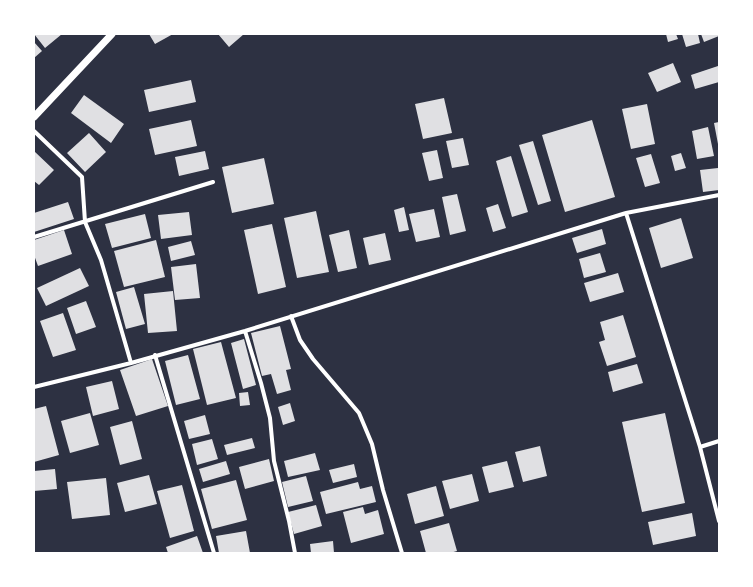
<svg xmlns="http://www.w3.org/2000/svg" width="753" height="587" viewBox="0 0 753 587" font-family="Figtree,sans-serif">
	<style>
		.building { fill: #e0e0e3 }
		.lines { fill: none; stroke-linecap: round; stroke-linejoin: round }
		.minor { stroke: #fff; stroke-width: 4 }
		.tertiary { stroke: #fff; stroke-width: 7 }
	</style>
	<rect width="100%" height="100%" fill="#2d3142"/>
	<!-- building -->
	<path class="building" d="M34,34h28l-17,14z
		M149,34h24l-18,10z
		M218,34h26l-15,13z
		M666,34h10l2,5 -10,3z
		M682,34h16l2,9 -14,4z
		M701,34h18v2l-15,6z
		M34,42l8,9 -8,7z
		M673,63l8,19 -24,10 -9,-19z
		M718,66l1,16 -24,7 -4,-14z
		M191,80l5,22 -47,10 -5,-22z
		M84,95l40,29 -13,19 -40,-30z
		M444,98l8,35 -29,6 -8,-35z
		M647,104l8,40 -24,5 -9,-40z
		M191,120l6,26 -42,9 -6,-26z
		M592,120l23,77 -50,15 -23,-77z
		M719,122v22h-1l-4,-21z
		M708,127l6,29 -17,3 -5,-28z
		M89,133l17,19 -21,20 -18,-19z
		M463,138l6,27 -17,3 -6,-27z
		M533,141l18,60 -13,4 -19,-60z
		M437,150l6,28 -14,3 -7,-28z
		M34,151l20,19 -15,15 -5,-4z
		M205,151l4,18 -30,7 -4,-19z
		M681,153l5,15 -11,3 -4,-15z
		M651,154l9,29 -15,4 -9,-29z
		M511,156l17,56 -16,5 -16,-56z
		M264,158l10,46 -42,9 -10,-46z
		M718,168l1,22 -16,2 -3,-22z
		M457,194l9,37 -16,4 -8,-38z
		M68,202l6,17 -40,13v-19z
		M498,204l8,24 -13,4 -7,-24z
		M404,207l5,23 -10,2 -5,-22z
		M434,209l6,28 -24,5 -7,-28z
		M316,211l13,61 -32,6 -13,-60z
		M189,212l3,23 -31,4 -3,-24z
		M145,214l6,24 -39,10 -7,-24z
		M681,218l12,40 -32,10 -12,-40z
		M272,224l14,63 -28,7 -14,-64z
		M602,229l4,15 -29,9 -5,-15z
		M64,230l8,24 -34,12 -4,-11v-15z
		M349,230l8,38 -19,4 -9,-37z
		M385,233l6,27 -22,5 -6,-27z
		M156,240l9,37 -41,10 -10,-36z
		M191,241l4,14 -24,6 -3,-14z
		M600,253l6,19 -22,6 -5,-19z
		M196,264l4,34 -25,2 -4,-33z
		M80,268l9,18 -43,20 -9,-18z
		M618,273l6,19 -34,10 -6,-19z
		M134,287l11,37 -19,5 -10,-37z
		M173,291l4,40 -29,2 -4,-39z
		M86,301l10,26 -20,7 -9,-26z
		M63,313l13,37 -23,7 -13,-36z
		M623,315l13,42 -29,9 -8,-24 6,-2 -5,-18z
		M280,326l11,43 -5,1 5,20 -14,4 -6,-20 -9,2 -11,-43z
		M244,339l12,46 -13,4 -12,-46z
		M221,342l15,56 -29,7 -14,-56z
		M188,355l12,44 -24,6 -11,-44z
		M152,359l16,47 -32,10 -16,-46z
		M637,364l6,19 -30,9 -5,-20z
		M112,381l7,28 -26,7 -7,-29z
		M248,392l2,13 -10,1 -1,-13z
		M290,403l5,18 -12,4 -5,-18z
		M46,406l13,49 -25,7v-53z
		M90,413l9,32 -29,8 -9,-32z
		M665,413l20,90 -43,9 -20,-90z
		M205,415l5,19 -21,5 -5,-18z
		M132,421l10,38 -22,6 -10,-38z
		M252,438l3,10 -28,7 -3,-10z
		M212,439l6,20 -21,6 -5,-21z
		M540,446l7,30 -24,6 -8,-30z
		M315,453l5,17 -32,7 -4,-16z
		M269,459l5,22 -29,8 -6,-22z
		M226,461l4,13 -27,8 -4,-13z
		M507,461l7,26 -25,6 -7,-26z
		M354,464l3,13 -24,6 -4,-13z
		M55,469l2,20 -23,2v-20z
		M472,474l7,27 -29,8 -8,-28z
		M149,475l8,29 -32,8 -8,-29z
		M306,476l7,25 -25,6 -6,-25z
		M106,478l4,37 -38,4 -5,-37z
		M236,480l11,40 -35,9 -11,-40z
		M358,482l2,7 12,-3 4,16 -50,12 -6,-22z
		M182,485l12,46 -24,7 -13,-47z
		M436,486l8,30 -29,8 -8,-30z
		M316,505l6,21 -28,8 -6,-22z
		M363,507l2,7 13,-4 6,24 -33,9 -8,-31z
		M692,513l4,23 -43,9 -5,-23z
		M449,523l8,28 -7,2h-24l-6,-22z
		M246,531l4,22h-31l-3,-17z
		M197,536l6,17h-35l-2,-6z
		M333,541l1,12h-23l-1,-9z"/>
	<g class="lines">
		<!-- minor -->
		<path class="minor" d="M34,131l48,46 3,45 16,38 30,103
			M626,213l74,234 19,74
			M34,237l179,-55
			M291,316l9,24 13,19 46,54 13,31 11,46 19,63
			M245,331l16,52 9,35 4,43 15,60 6,32
			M155,355l59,198
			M34,387l97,-24 114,-32 381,-118 93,-18
			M700,447l19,-6"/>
		<!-- tertiary -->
		<path class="tertiary" d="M34,117l78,-83"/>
	</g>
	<!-- border -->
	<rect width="753" height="587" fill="none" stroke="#ffffff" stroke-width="70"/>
</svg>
